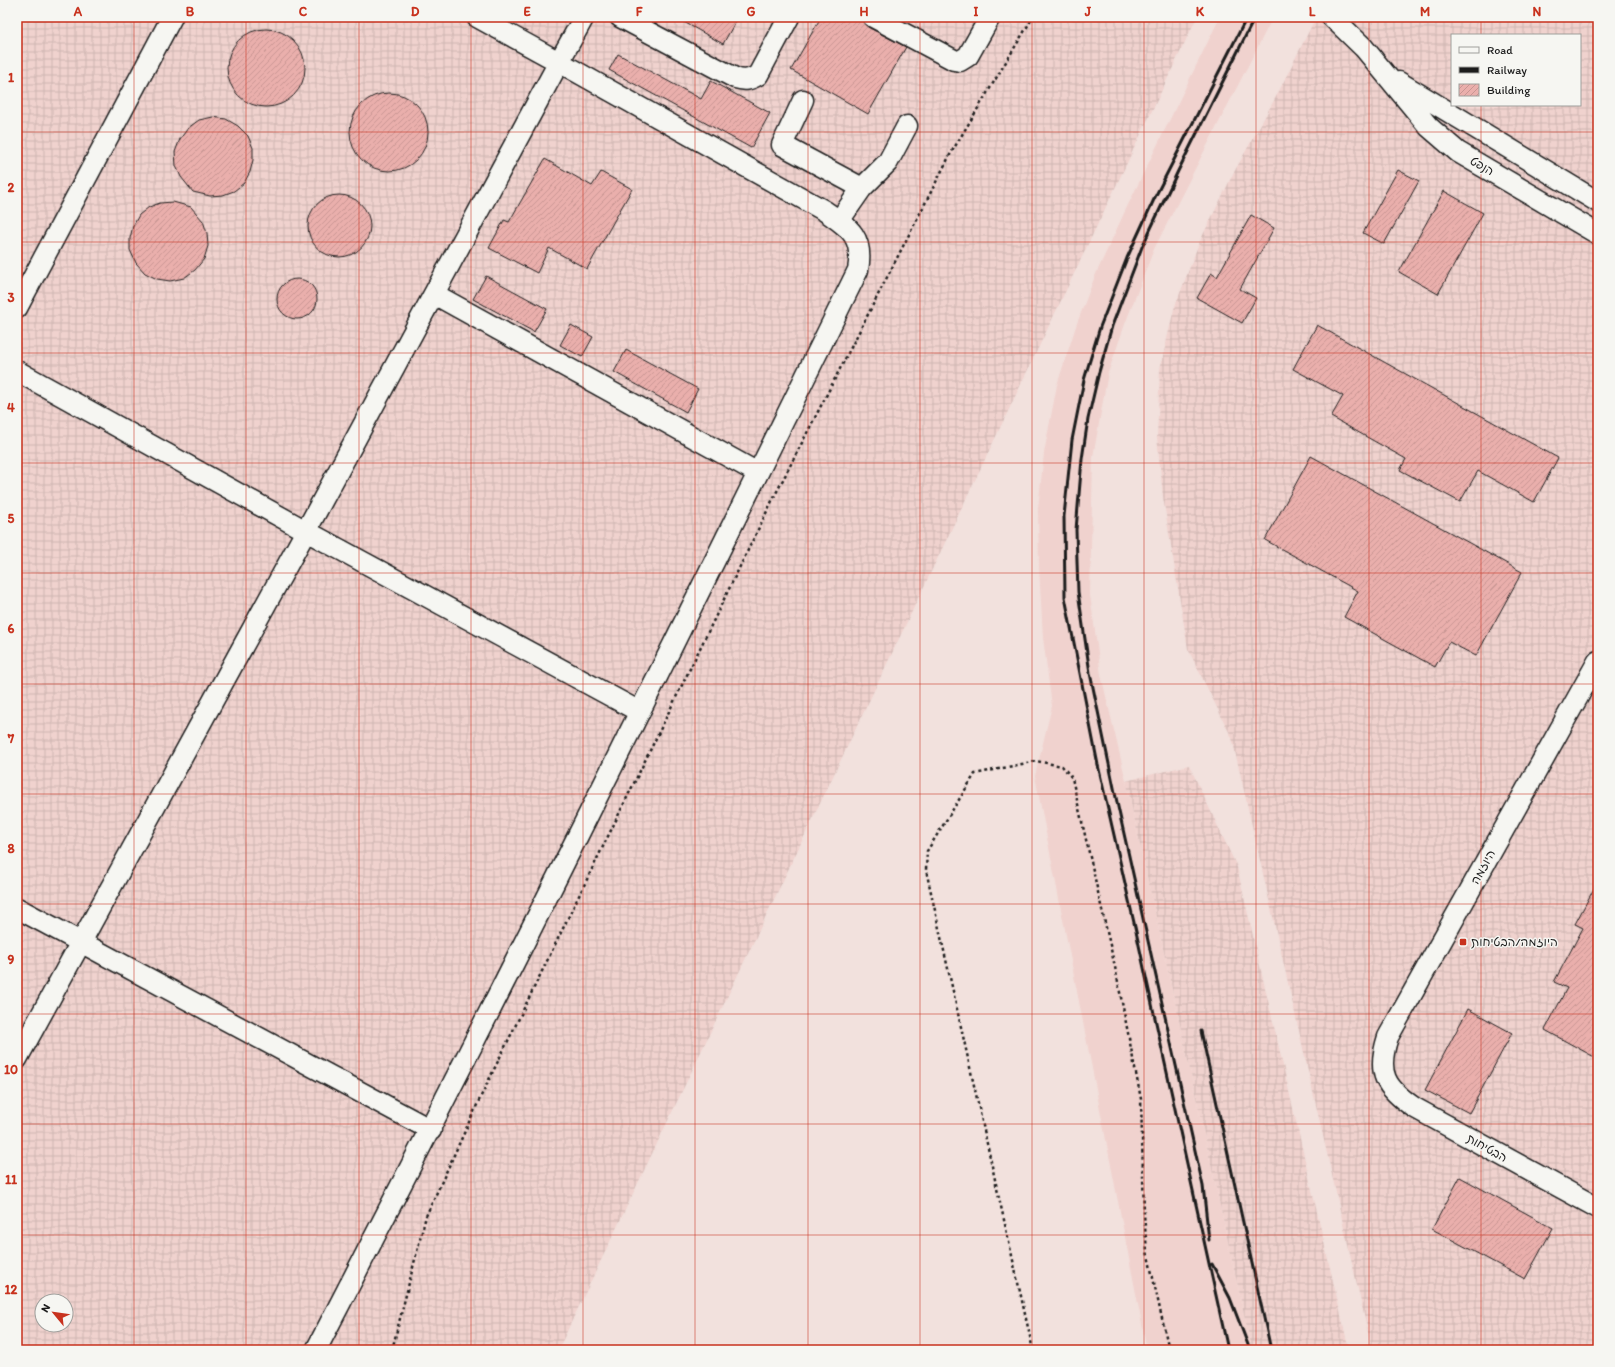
<svg xmlns="http://www.w3.org/2000/svg" width="1615" height="1367" viewBox="0 0 1615 1367" font-family="Itim,'Playpen Sans Hebrew',sans-serif">
	<style>
		.built { fill: #f0d2ce }
		.industrial { fill: url(#industrial-grid); fill-rule: evenodd }
		.building { fill: url(#building-hatch); stroke: #1c1c1c }
		.lines { fill: none; stroke-linecap: round; stroke-linejoin: round }
		.minor-casing { stroke: #1c1c1c; stroke-width: 23 }
		.path { stroke: #1c1c1c; stroke-width: 2.5; stroke-dasharray: 3 3; stroke-linecap: butt }
		.minor { stroke: #f6f6f2; stroke-width: 20 }
		.rail { stroke: #1c1c1c; stroke-width: 3 }
		.grid { fill: none; stroke: #c8321e; stroke-width: 1; stroke-opacity: 0.55 }
		.poi-dot { fill: #c8321e; stroke: #f6f6f2; stroke-width: 1.5 }
		.labels { text-anchor: middle; dominant-baseline: central; stroke-width: 3; stroke-linejoin: round; paint-order: stroke }
		.street-label { font-size: 12px; fill: #1c1c1c; stroke: #f6f6f2 }
		.poi-label { font-size: 12px; fill: #1c1c1c; stroke: #f6f6f2; text-anchor: start }
		.neatline { fill: none; stroke: #c8321e; stroke-width: 1.5 }
		.grid-label { font-size: 13px; text-anchor: middle; font-weight: bold; fill: #c8321e }
	</style>
	<defs>
		<pattern id="industrial-grid" width="8" height="8" patternUnits="userSpaceOnUse"><rect width="8" height="8" fill="#f0d2ce"/><path d="M0 4h8M4 0v8" fill="none" stroke="#cdb4b0"/></pattern>
		<pattern id="building-hatch" width="6" height="6" patternUnits="userSpaceOnUse"><rect width="6" height="6" fill="#eaafac"/><path d="M-1 1l2-2M0 6l6-6M5 7l2-2" fill="none" stroke="#c89693"/></pattern>
	</defs>
	<rect width="100%" height="100%" fill="#f2e1dd"/>
	<filter id="ink" filterUnits="userSpaceOnUse"><feTurbulence type="fractalNoise" baseFrequency=".025" numOctaves="2"/><feDisplacementMap in="SourceGraphic" scale="8" xChannelSelector="R" yChannelSelector="G"/><feConvolveMatrix kernelMatrix="1 2 1 2 8 2 1 2 1" color-interpolation-filters="sRGB"/></filter>
	<g filter="url(#ink)">
		<!-- built -->
		<path class="built" d="M1220,17h53l-119,232 -29,75 -17,49 -15,84 -3,138 11,80 25,106 126,569h-105l-112,-574 17,-70 -9,-68 -4,-71 -1,-58 6,-56 13,-68 19,-59 19,-50 31,-67z"/>
		<!-- industrial -->
		<path class="industrial" d="M17,17h1180l-639,1333h-541zM42,1301h24v24h-24z
			M1316,17h282v1333h-226l-140,-612 -44,-89 -25,-152 -6,-60 3,-68 14,-60 25,-66 34,-69 44,-79zM1452,35h128v70h-128z
			M1189,765l48,102 112,483h-97l-126,-569z"/>
		<!-- building -->
		<path class="building" d="M675,17h63l-15,27z
			M821,17h35l7,4 5,6 38,20 -38,67 -77,-44z
			M227 68a39 39 0 1 1 78 0a39 39 0 1 1-78 0Z
			M618,54l83,45 10,-18 59,32 -19,35 -142,-78z
			M350 132a39 39 0 1 1 78 0a39 39 0 1 1-78 0Z
			M213,117l13,2 12,7 10,10 5,12v12l-3,12 -6,11 -10,8 -11,4 -13,1 -17,-4 -12,-15 -5,-11 -1,-14 5,-13 8,-11 11,-8z
			M545,159l47,27 9,-14 31,17 -45,80 -38,-21 -12,25 -48,-25 15,-28 5,2z
			M1398,170l21,11 -35,63 -21,-11z
			M1444,191l39,22 -45,81 -39,-22z
			M308 226a31 31 0 1 1 62 0a31 31 0 1 1-62 0Z
			M173,202l18,5 12,14 4,12 1,13 -4,13 -9,11 -11,8 -14,3 -13,-2 -12,-6 -9,-10 -6,-13v-12l3,-12 6,-11 10,-8 11,-4z
			M1251,215l23,13 -34,61 16,9 -14,25 -45,-25 14,-25 6,4z
			M486,276l61,33 -13,23 -61,-33z
			M277 299a20 20 0 1 1 40 0a20 20 0 1 1-40 0Z
			M571,325l22,12 -11,20 -22,-12z
			M1317,325l241,133 -24,44 -56,-31 -18,31 -60,-32 6,-11 -75,-42 12,-21 -50,-27z
			M626,350l72,39 -12,23 -72,-40z
			M1311,456l211,116 -46,84 -27,-14 -14,25 -91,-50 14,-26 -93,-51z
			M1598,881v178l-53,-29 22,-42 -13,-6 29,-54 -8,-4z
			M1468,1009l44,24 -43,80 -44,-23z
			M1460,1177l93,51 -28,51 -93,-50z"/>
		<g class="lines">
			<defs>
				<path id="minor" d="M620,17l115,61c10,3 15,2 23,-3l31,-58
					M873,17l81,43 6,1 8,-5 22,-39
					M1332,17l32,31 65,79 29,25 140,82
					M1399,82l199,120
					M803,100l-21,45 80,43
					M839,221l23,-33 26,-26 19,-36
					M434,294l324,179
					M17,308l155,-291
					M17,371l289,160 253,-469 -82,-45
					M1598,661l-210,376c-12,36 -3,51 27,71l183,100
					M17,908l414,222
					M17,1059l289,-528 334,181
					M316,1350c186,-358 364,-718 542,-1080 6,-33 -8,-42 -33,-59l-266,-149 25,-45"/>
			</defs>
			<!-- minor casing -->
			<use href="#minor" class="minor-casing"/>
			<!-- path -->
			<path class="path" d="M392,1350l34,-134 56,-122 290,-593 179,-348 82,-136
				M1033,1350l-107,-480 1,-19 48,-77 61,-13 26,5 10,12 43,189 26,132 3,115 3,37 22,99"/>
			<!-- minor -->
			<use href="#minor" class="minor"/>
			<!-- rail -->
			<path class="rail" d="M1201,1031l70,319
				M1209,1240l-6,-54 -85,-379 -28,-134 -12,-81 -2,-62 6,-71 6,-40 11,-47 13,-46 30,-79 36,-76 77,-154
				M1212,1264l18,34 20,52
				M1228,1350l-93,-423 -37,-162 -15,-76 -18,-92 -1,-81 8,-76 12,-60 16,-53 27,-69 29,-63 91,-178"/>
		</g>
	</g>
	<!-- grid -->
	<path class="grid" d="M134,17v1333M246,17v1333M359,17v1333M471,17v1333M583,17v1333M695,17v1333M808,17v1333M920,17v1333M1032,17v1333M1144,17v1333M1256,17v1333M1369,17v1333M1481,17v18M1481,105v1245M17,132h1581M17,242h1581M17,353h1581M17,463h1581M17,573h1581M17,684h1581M17,794h1581M17,904h1581M17,1014h1581M17,1124h1581M17,1235h1581"/>
	<!-- markers -->
	<rect class="poi-dot" x="1459" y="938" width="8" height="8" rx="2"/>
	<g class="labels">
		<!-- street labels -->
		<g class="street-label">
			<text transform="translate(1482 166) rotate(30)">הנפט</text>
			<text transform="translate(1483 867) rotate(-61)">היוזמה</text>
			<text transform="translate(1487 1148) rotate(29)">הבטיחות</text>
		</g>
		<!-- poi labels -->
		<g class="poi-label">
			<text x="1471" y="942">היוזמה/הבטיחות</text>
		</g>
	</g>
	<!-- margin -->
	<rect width="1615" height="1367" fill="none" stroke="#f6f6f2" stroke-width="44"/>
	<!-- legend -->
	<rect x="1451" y="34" width="130" height="72" fill="#f6f6f2" stroke="#9f9f9c"/>
	<rect x="1459" y="47" width="20" height="6" fill="#f6f6f2" stroke="#9f9f9c"/>
	<text x="1487" y="54" font-size="12" fill="#1c1c1c">Road</text>
	<rect x="1459" y="67" width="20" height="6" fill="#1c1c1c" stroke="#9f9f9c"/>
	<text x="1487" y="74" font-size="12" fill="#1c1c1c">Railway</text>
	<rect x="1459" y="84" width="20" height="12" fill="url(#building-hatch)" stroke="#9f9f9c"/>
	<text x="1487" y="94" font-size="12" fill="#1c1c1c">Building</text>
	<!-- north arrow -->
	<g transform="translate(54 1313) rotate(299)"><circle r="19" fill="#f6f6f2" stroke="#9f9f9c"/>
	<path d="M0-3L7 15L0 10L-7 15Z" fill="#c8321e"/>
	<text y="-6" font-size="11" font-weight="bold" text-anchor="middle" fill="#1c1c1c">N</text>
	</g>
	<rect x="22" y="22" width="1571" height="1323" class="neatline"/>
	<g class="grid-label">
		<text x="78" y="16">A</text>
		<text x="190" y="16">B</text>
		<text x="303" y="16">C</text>
		<text x="415" y="16">D</text>
		<text x="527" y="16">E</text>
		<text x="639" y="16">F</text>
		<text x="751" y="16">G</text>
		<text x="864" y="16">H</text>
		<text x="976" y="16">I</text>
		<text x="1088" y="16">J</text>
		<text x="1200" y="16">K</text>
		<text x="1312" y="16">L</text>
		<text x="1425" y="16">M</text>
		<text x="1537" y="16">N</text>
		<text x="11" y="82">1</text>
		<text x="11" y="192">2</text>
		<text x="11" y="302">3</text>
		<text x="11" y="412">4</text>
		<text x="11" y="523">5</text>
		<text x="11" y="633">6</text>
		<text x="11" y="743">7</text>
		<text x="11" y="853">8</text>
		<text x="11" y="964">9</text>
		<text x="11" y="1074">10</text>
		<text x="11" y="1184">11</text>
		<text x="11" y="1294">12</text>
	</g>
</svg>
